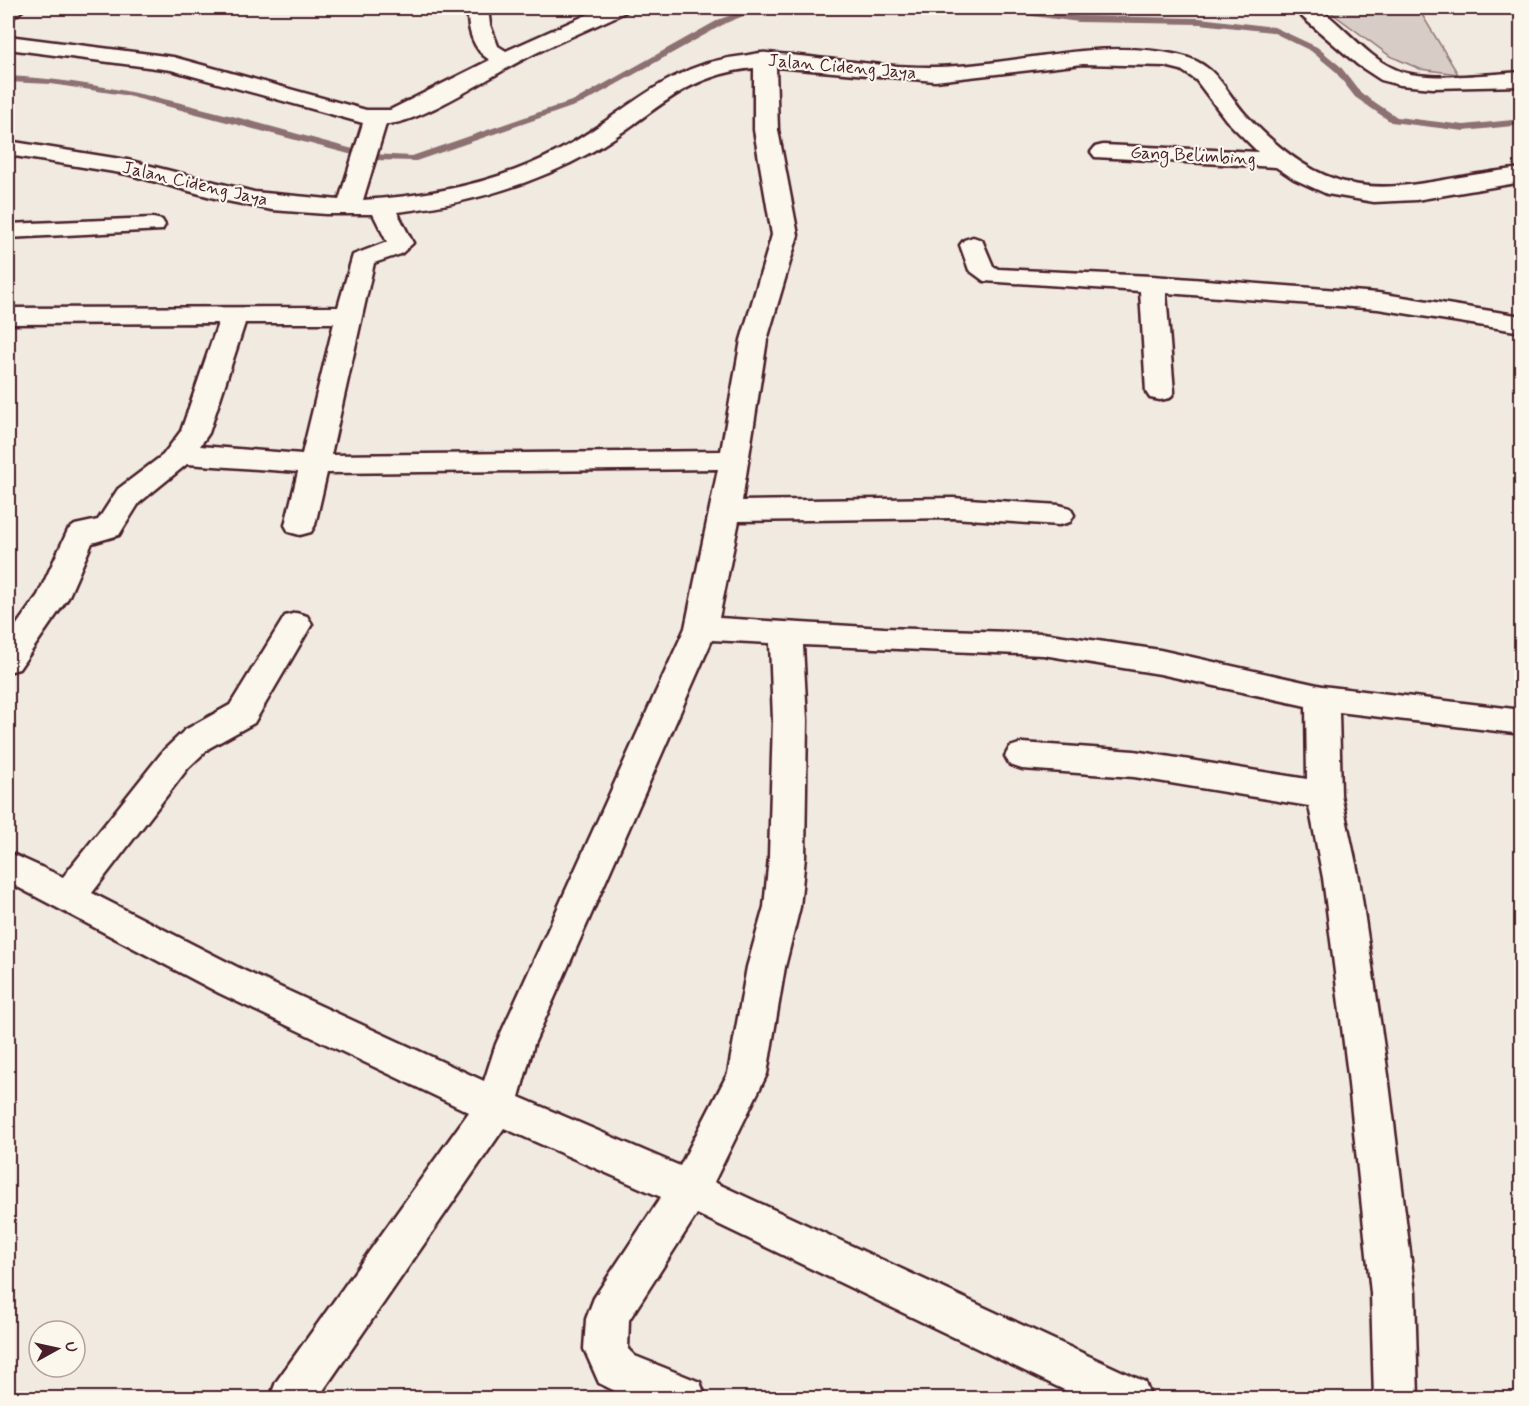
<svg xmlns="http://www.w3.org/2000/svg" width="1529" height="1406" viewBox="0 0 1529 1406" font-family="Mynerve,sans-serif">
	<style>
		.green { fill: #d8ccc6; stroke: #917678; stroke-width: 1.5 }
		.lines { fill: none; stroke-linecap: round; stroke-linejoin: round }
		.stream { fill: #8c6f72; fill-rule: evenodd }
		.street-casing { stroke: #4a1f2b; stroke-width: 5 }
		.street { fill: #fbf7ec; fill-rule: evenodd }
		.labels { text-anchor: middle; dominant-baseline: central; stroke-width: 4.5; stroke-linejoin: round; paint-order: stroke }
		.far-street-label { font-size: 18px; fill: #4a1f2b; stroke: #fbf7ec }
	</style>
	<rect width="100%" height="100%" fill="#f0eae0"/>
	<filter id="ink" filterUnits="userSpaceOnUse"><feTurbulence type="fractalNoise" baseFrequency=".0167" numOctaves="2"/><feDisplacementMap in="SourceGraphic" scale="12" xChannelSelector="R" yChannelSelector="G"/><feConvolveMatrix kernelMatrix="1 2 1 2 8 2 1 2 1" color-interpolation-filters="sRGB"/></filter>
	<g filter="url(#ink)">
		<!-- green -->
		<path class="green" d="M1325,8h93l40,66 -38,-5 -30,-13z"/>
		<g class="lines">
			<!-- stream -->
			<path class="stream" d="M752,8h11l-37,15 -143,80 -167,58 -44,-1 -248,-65 -73,-11 -43,-2v-6c124,6 244,47 364,78l40,2 165,-57 143,-80z
				M990,8h20l69,8 121,2 74,9 43,20 23,19 21,27 36,24 67,8 58,-6v6l-58,6 -73,-9 -36,-25 -21,-27 -23,-19 -39,-19 -72,-8 -121,-2 -85,-11z"/>
			<defs>
				<path id="street" d="M8,8h17l-10,8 -7,2z
					M468,8h20l2,17 8,21 8,5 96,-43h27l-4,4c-33,16 -68,30 -101,47 -32,16 -105,65 -138,65l-23,76c67,-4 134,-17 193,-48 66,-34 108,-88 187,-96 8,-1 17,-4 24,-3 56,4 113,15 168,14 81,-1 163,-30 243,-12 40,9 44,33 68,60 100,106 151,67 276,53v14l-106,18 -42,2 -47,-8 -33,-15 -18,-12 -181,-10 -4,-5 4,-5 8,-2 155,7 -32,-32 -30,-40 -15,-10 -16,-4 -82,-2 -148,17 -159,-14 2,63 20,105 -31,105 -25,161 211,-3 106,7 11,3 4,7 -4,7 -11,3 -106,-7 -214,3 -20,97 165,10 159,5 117,17 162,36 200,24v24l-183,-22 2,83 18,83 29,197 27,218 3,105h-44l-3,-105 -23,-218 -25,-197 -14,-72 -175,-29 -112,-8 -12,-4 -5,-9 5,-9 12,-4 112,8 173,28 -1,-73 -146,-32 -117,-19 -240,-10 4,75 -2,137 -5,50 -15,60 -18,107 -53,108 431,200 6,16h-70l-384,-184 -68,106 -1,29 7,7 65,26 6,16h-77l-30,-15 -15,-34 2,-30 8,-21 67,-101 -157,-69 -186,270h-48l6,-16 193,-270 -250,-119 -211,-111v-30l55,25 101,-127 21,-20 45,-25 55,-89 11,-3 11,3 5,8 -58,99 -45,25 -21,20 -96,125 153,78 239,110 12,-37 189,-416 33,-159 -391,4 -12,52 -4,7 -11,3 -11,-3 -4,-7 13,-53 -111,-8 -48,39 -20,32 -27,8 -24,55 -49,71 -11,3v-35l30,-42 30,-65 7,-5 23,-5 20,-31 45,-34 18,-24 37,-108 -210,1v-16l330,-1 15,-52 34,-13 -14,-28h-47l-54,-4 -50,-10 -95,-26 -119,-19v-14l119,19 127,32 85,8 24,-77 -192,-53 -163,-21v-13l165,21 193,53h24l100,-50c-18,-10 -23,-33 -22,-52zM754,68v62l18,105 -31,105 -20,111 -390,4 43,-192 27,-9 12,-11 -16,-31c69,-8 136,-27 196,-61 61,-35 86,-75 161,-83zM245,323h89l-32,131 -102,-8 9,-13zM712,640l58,3 3,77 -4,137 -5,50 -17,60 -19,106 -48,93 -161,-69 15,-53z
					M1292,8h24l5,2c26,19 47,48 76,60 26,12 94,4 125,2v14l-89,2 -33,-3 -19,-5 -23,-15z
					M153,218l9,2 3,5 -3,5 -154,8v-14z
					M973,237l9,3 11,26 5,3 154,7 226,17 144,23v16l-144,-23 -212,-16 8,99 -4,6 -10,2 -10,-2 -4,-6 -6,-101 -156,-10 -15,-11 -9,-25 4,-5z"/>
			</defs>
			<!-- street casing -->
			<use href="#street" class="street-casing"/>
			<!-- street -->
			<use href="#street" class="street"/>
		</g>
	</g>
	<g class="labels">
		<!-- far-street labels -->
		<g class="far-street-label">
			<text transform="translate(842 67) rotate(5)">Jalan Cideng Jaya</text>
			<text transform="translate(1193 156) rotate(3)">Gang Belimbing</text>
			<text transform="translate(195 184) rotate(13)">Jalan Cideng Jaya</text>
		</g>
	</g>
	<!-- margin -->
	<rect width="1529" height="1406" fill="none" stroke="#fbf7ec" stroke-width="30"/>
	<rect x="15" y="15" width="1499" height="1376" fill="none" stroke="#4a1f2b" stroke-width="2" filter="url(#ink)"/>
	<!-- north arrow -->
	<g transform="translate(57 1349) rotate(82)"><circle r="28" fill="#fbf7ec" stroke="#b4a19f" stroke-width="1.5"/>
	<path d="M0-4.5L10 22L0 15L-10 22Z" fill="#4a1f2b"/>
	<text y="-9" font-size="16" font-weight="bold" text-anchor="middle" fill="#4a1f2b">U</text>
	</g>
</svg>
